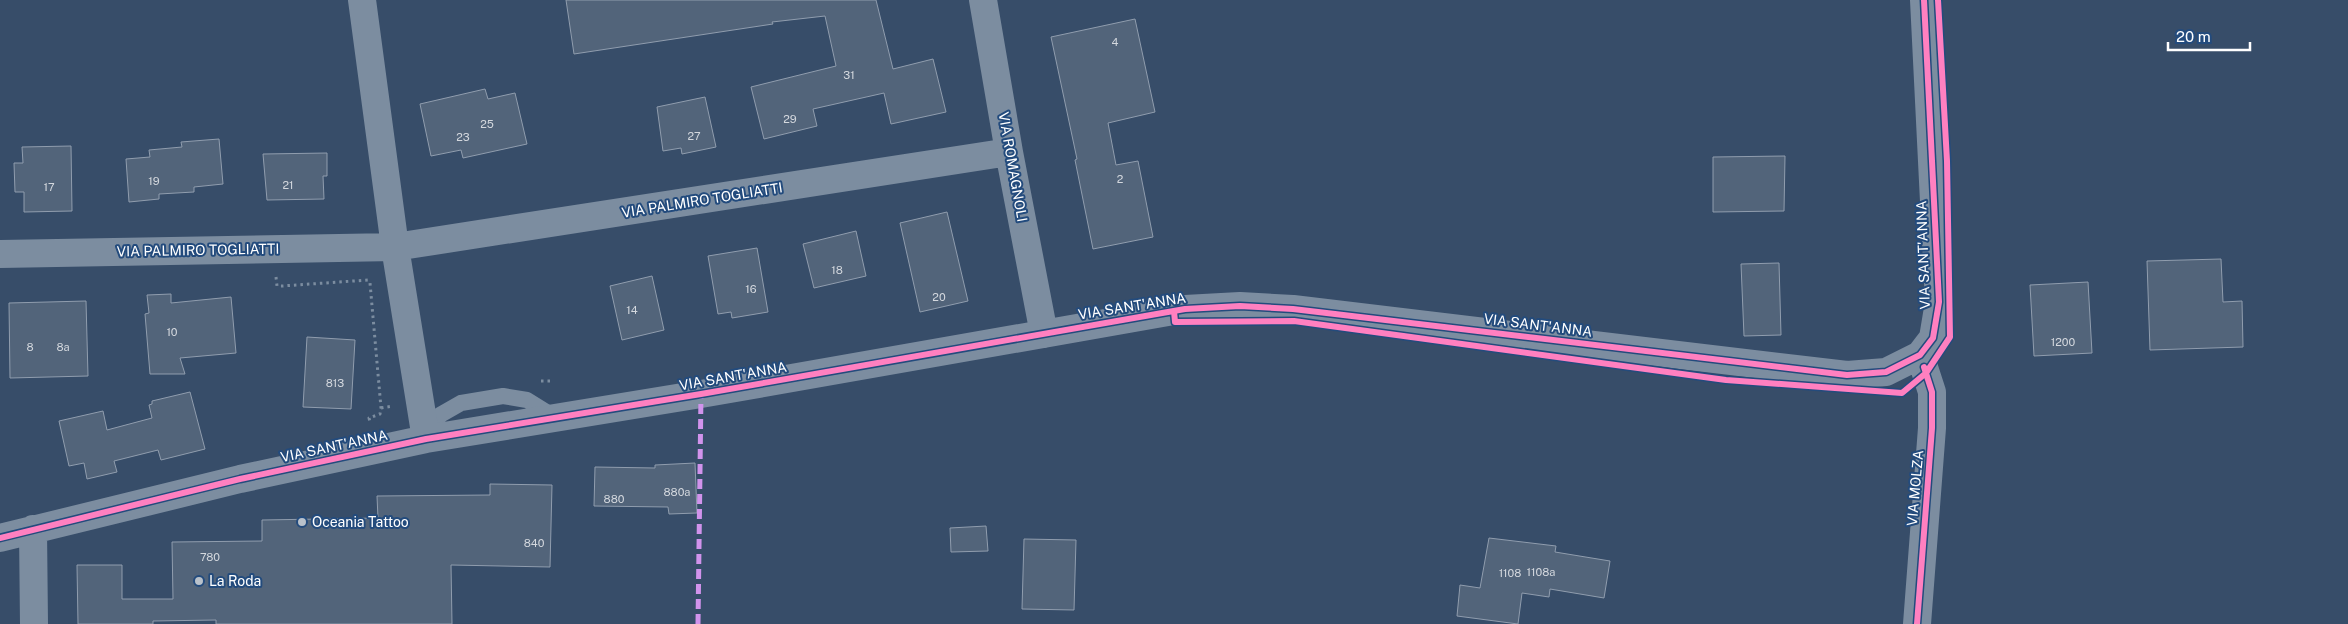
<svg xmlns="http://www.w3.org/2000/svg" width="2348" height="624" viewBox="0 0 2348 624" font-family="'Public Sans',sans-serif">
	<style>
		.building { fill: #52647a; stroke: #909dae }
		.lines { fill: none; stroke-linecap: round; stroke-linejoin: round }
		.path { stroke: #7c8da0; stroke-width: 3; stroke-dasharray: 2.5 4; stroke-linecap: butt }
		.service { stroke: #7c8da0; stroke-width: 16 }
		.minor { stroke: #7c8da0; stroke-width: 28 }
		.quiet { stroke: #d193ec; stroke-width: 5; stroke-dasharray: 10 5; stroke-linecap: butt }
		.cycleway-casing { stroke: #234b7d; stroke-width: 9 }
		.cycleway { stroke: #ff80c0; stroke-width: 6 }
		.poi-dot { fill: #b9c1ca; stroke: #234b7d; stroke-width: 2 }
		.labels { text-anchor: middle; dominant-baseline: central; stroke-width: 4; stroke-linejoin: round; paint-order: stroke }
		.number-label { font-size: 11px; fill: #d4d8de }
		.street-label { font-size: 14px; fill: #fff; stroke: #234b7d }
		.poi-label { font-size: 14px; fill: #fff; stroke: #234b7d; text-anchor: start }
	</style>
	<rect width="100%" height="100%" fill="#374d69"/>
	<!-- building -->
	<path class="building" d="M566,0h310l17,69 40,-10 13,53 -55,12 -7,-31 -71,16 4,17 -53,13 -13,-52 85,-21 -11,-50 -53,6 1,2 -199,30z
		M1135,19l20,93 -47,11 8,42 22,-4 15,76 -60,12 -18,-89 2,-1 -26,-122z
		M485,89l3,10 27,-6 12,51 -64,14 -2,-8 -30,6 -11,-52z
		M705,97l11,50 -34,7 -1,-6 -18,3 -6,-44z
		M219,139l4,45 -29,3v5l-35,2v5l-30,3 -3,-43 24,-2 -1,-7 33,-3 -1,-5z
		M71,146l1,65 -48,1v-20h-9l-1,-29h9l-1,-16z
		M327,153v23h-4l1,23 -57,1 -4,-46z
		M1785,156l-1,55 -71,1v-55z
		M947,212l21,89 -48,11 -20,-89z
		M856,231l10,45 -52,12 -11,-44z
		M757,248l11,64 -36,6 -1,-6 -13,2 -10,-58z
		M2221,259l2,43 19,-1 1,46 -93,3 -3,-89z
		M1779,263l2,72 -37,1 -3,-72z
		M652,276l12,54 -42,10 -12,-54z
		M2088,282l4,71 -58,3 -4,-71z
		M171,294v9l60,-6 5,56 -56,5 5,16h-35l-5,-60 4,-1 -2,-18z
		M86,301l2,75 -78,2 -1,-75z
		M307,337l48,3 -4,69 -48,-2z
		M190,392l15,57 -44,11 -3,-10 -44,11 3,11 -30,7 -3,-16 -15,3 -10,-45 44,-10 4,19 45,-12 -3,-13 3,-1v-3z
		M695,463l2,50 -28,1 -1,-7 -74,-1 1,-39 60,1v-3z
		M490,484l62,1 -2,82 -99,-2 1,59h-236v-4l-63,1v3h-75l-1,-59h45v34h51l-1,-57 90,-1v-21l116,-2 -1,-22 113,-1z
		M986,526l2,25 -37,1 -1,-24z
		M1489,538l67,8 -1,6 55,9 -6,37 -54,-9 -1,8 -27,-4 -4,31 -61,-8 3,-31 20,3z
		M1024,539l52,1 -2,70 -52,-1z"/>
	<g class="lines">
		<!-- path -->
		<path class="path" d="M276,277l1,9h5l86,-6 2,3 11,125 -1,6 -11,4 1,4
			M541,381h9
			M381,408l12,-2"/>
		<!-- service -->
		<path class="service" d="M426,439l14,-24 21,-12 42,-7 24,4 29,18"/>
		<!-- minor -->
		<path class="minor" d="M362,0l33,247 31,192
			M983,0l26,152 35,182
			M0,254l395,-7 614,-95
			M33,529l1,95
			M0,538l240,-59 186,-40 275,-45 484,-85 55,-3 53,3 554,66 39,-3 34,-17 13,-17 6,-36 -15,-302
			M1917,624l15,-196v-36l-12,-37"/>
		<!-- quiet -->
		<path class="quiet" d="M698,624l3,-230"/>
		<defs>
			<path id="cycleway" d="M1174,311l1,11 119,-1 432,59 176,13 24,-20 24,-36 -3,-176 -9,-161
				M0,538l240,-59 186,-40 275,-45 484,-85 55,-3 53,3 554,66 39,-3 34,-17 13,-17 6,-36 -15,-302
				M1917,624l15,-196v-36l-8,-25"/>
		</defs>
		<!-- cycleway casing -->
		<use href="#cycleway" class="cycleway-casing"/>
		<!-- cycleway -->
		<use href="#cycleway" class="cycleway"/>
	</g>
	<!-- markers -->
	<g class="poi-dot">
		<circle cx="302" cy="522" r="5"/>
		<circle cx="199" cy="581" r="5"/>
	</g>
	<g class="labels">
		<!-- number labels -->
		<g class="number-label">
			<text x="1115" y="42">4</text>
			<text x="849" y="75">31</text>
			<text x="790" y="119">29</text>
			<text x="487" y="124">25</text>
			<text x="694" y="136">27</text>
			<text x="463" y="137">23</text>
			<text x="1120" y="179">2</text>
			<text x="154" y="181">19</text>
			<text x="288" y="185">21</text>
			<text x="49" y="187">17</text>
			<text x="837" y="270">18</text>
			<text x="751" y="289">16</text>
			<text x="939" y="297">20</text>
			<text x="632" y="310">14</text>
			<text x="172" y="332">10</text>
			<text x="2063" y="342">1200</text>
			<text x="30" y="347">8</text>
			<text x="63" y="347">8a</text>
			<text x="335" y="383">813</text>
			<text x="677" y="492">880a</text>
			<text x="614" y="499">880</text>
			<text x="534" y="543">840</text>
			<text x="210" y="557">780</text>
			<text x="1541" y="572">1108a</text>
			<text x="1510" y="573">1108</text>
		</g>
		<!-- street labels -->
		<g class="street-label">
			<text transform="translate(1013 167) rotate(80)">VIA ROMAGNOLI</text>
			<text transform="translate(702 200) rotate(-9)">VIA PALMIRO TOGLIATTI</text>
			<text transform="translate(198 250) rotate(-1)">VIA PALMIRO TOGLIATTI</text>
			<text transform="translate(1923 255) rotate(-92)">VIA SANT'ANNA</text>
			<text transform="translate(1132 306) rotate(-9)">VIA SANT'ANNA</text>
			<text transform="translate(1538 325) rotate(7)">VIA SANT'ANNA</text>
			<text transform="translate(733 376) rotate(-10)">VIA SANT'ANNA</text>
			<text transform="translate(334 446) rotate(-12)">VIA SANT'ANNA</text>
			<text transform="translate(1915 488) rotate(-85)">VIA MOLZA</text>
		</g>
		<!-- poi labels -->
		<g class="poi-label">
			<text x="312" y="522">Oceania Tattoo</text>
			<text x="209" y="581">La Roda</text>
		</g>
	</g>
	<!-- scale -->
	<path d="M2168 42v8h82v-8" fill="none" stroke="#ffffff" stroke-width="2.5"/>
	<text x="2176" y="42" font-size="15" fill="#ffffff" stroke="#234b7d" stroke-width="4" paint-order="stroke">20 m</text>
</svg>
